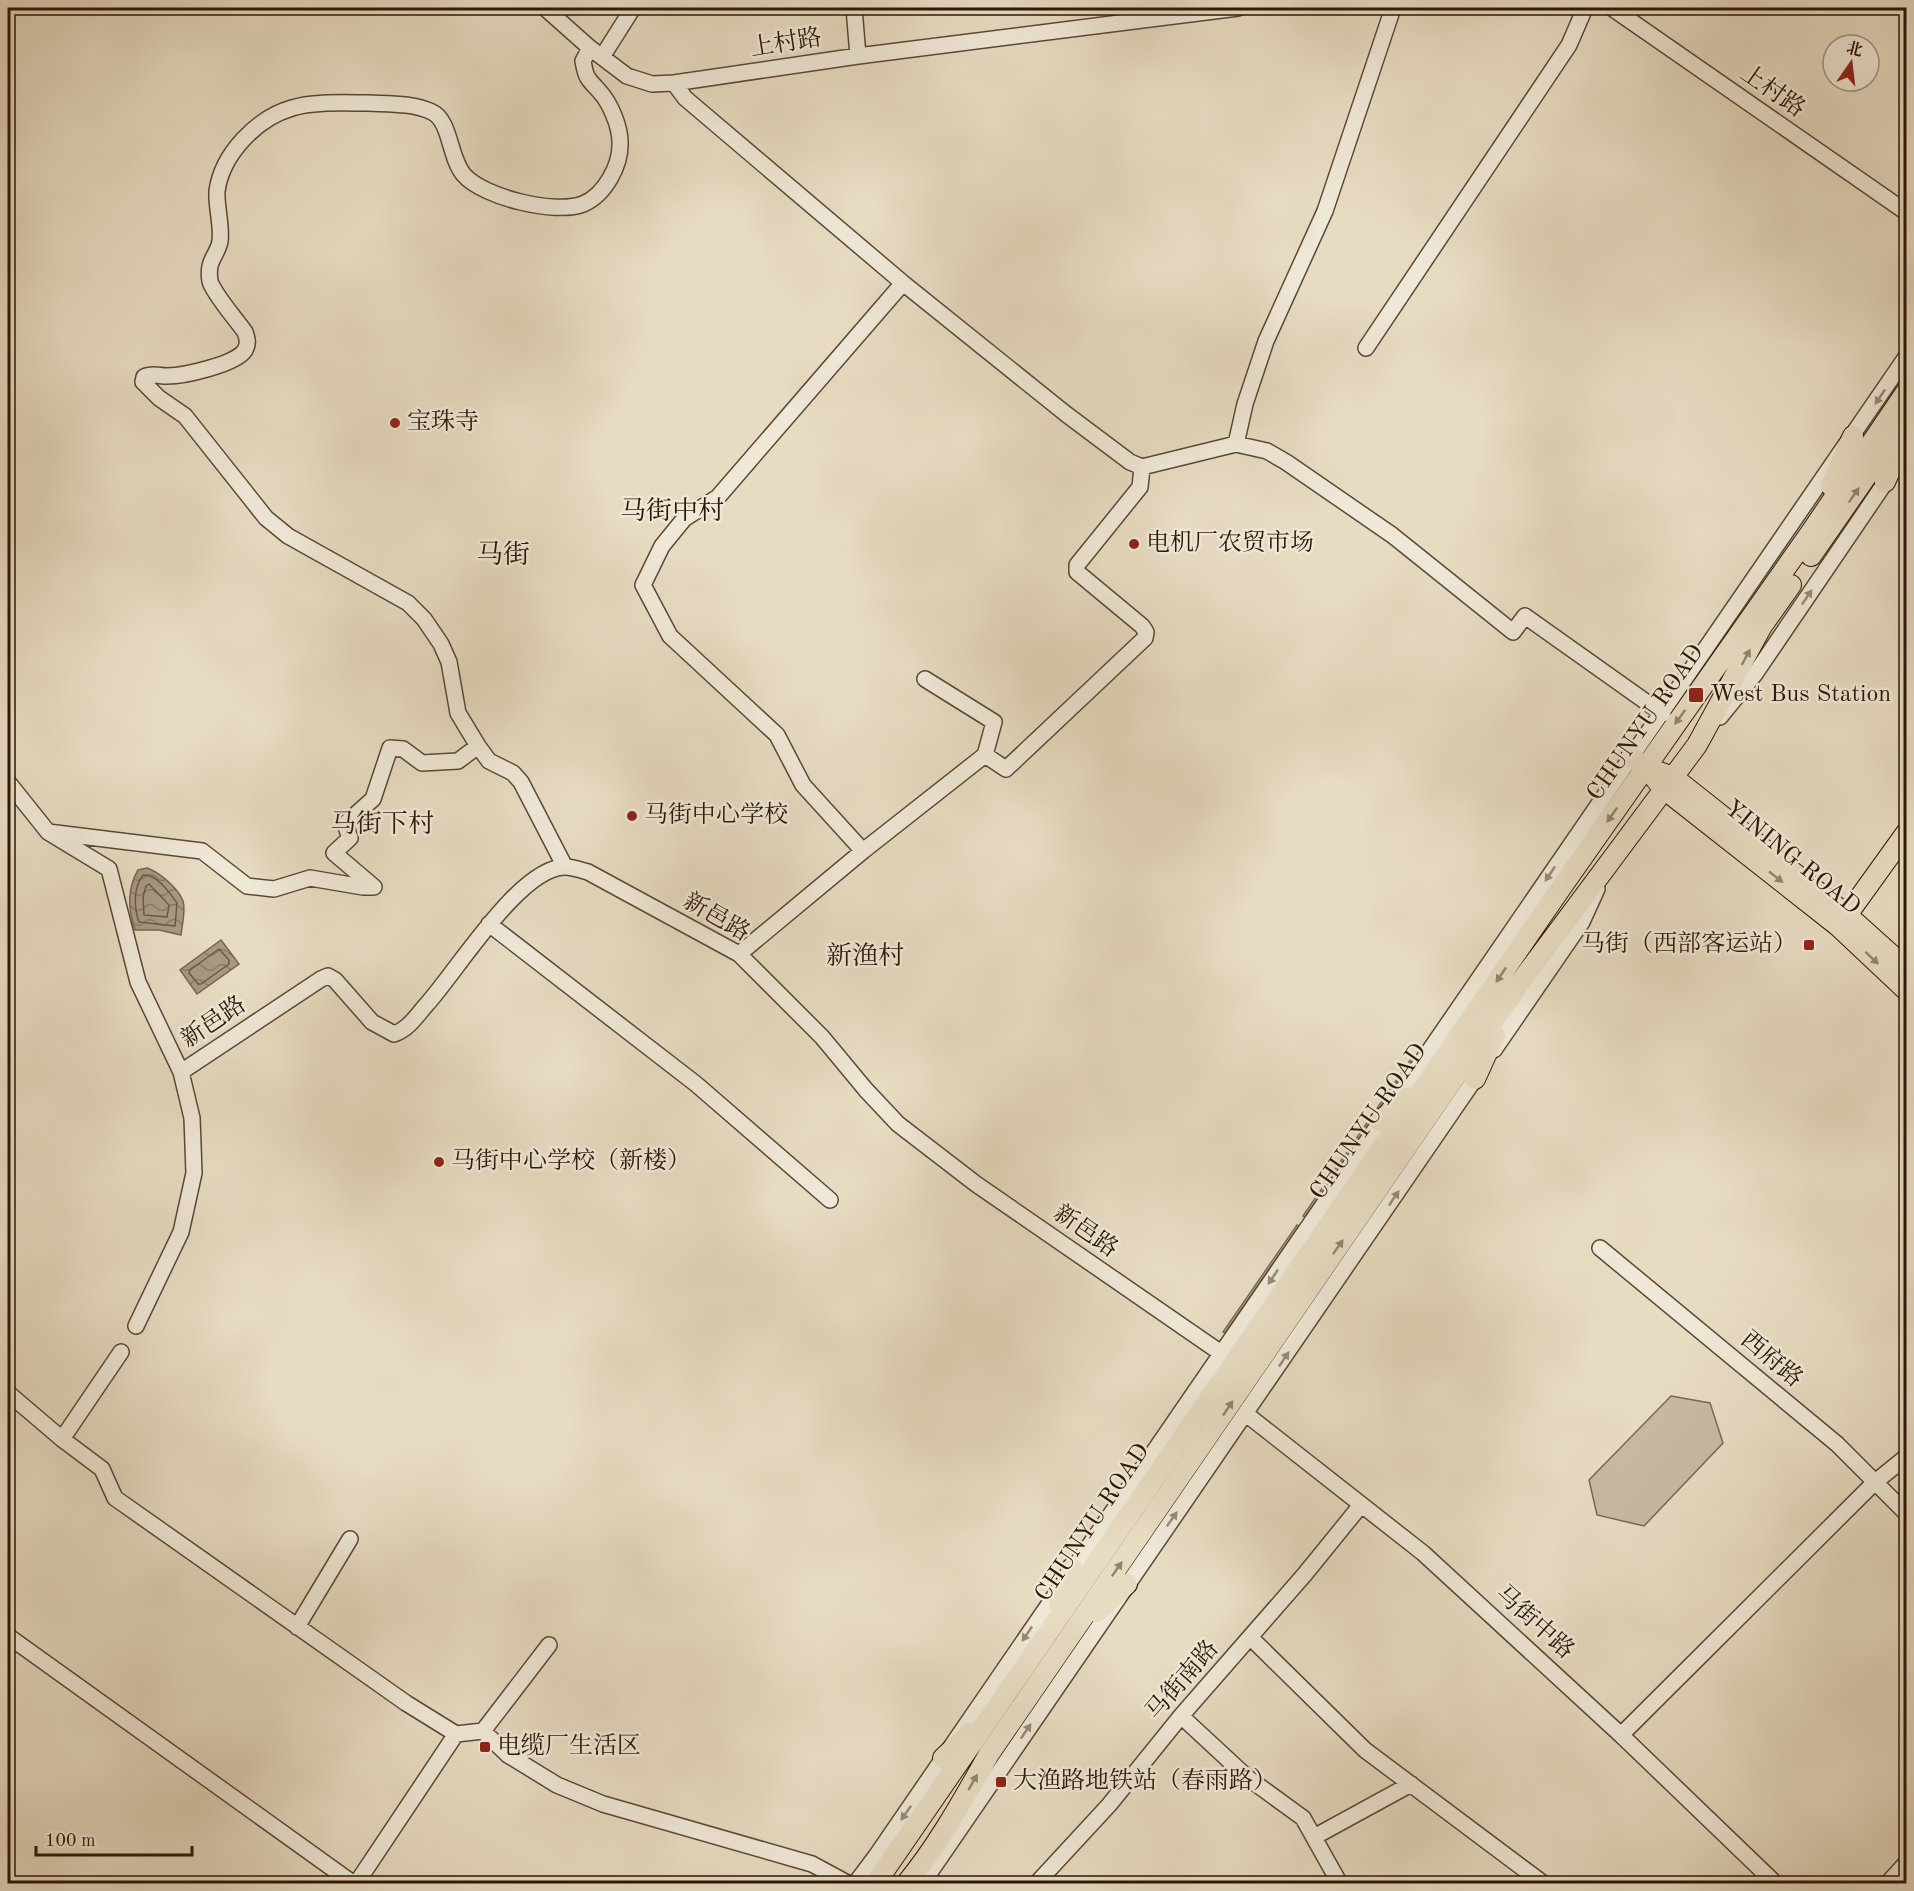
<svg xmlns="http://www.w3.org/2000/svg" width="1914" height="1891" viewBox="0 0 1914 1891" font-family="'Old Standard TT','Noto Serif SC',serif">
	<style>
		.green { fill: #c7baa2; stroke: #7a6854; stroke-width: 1.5 }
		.water { fill: url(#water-waves); stroke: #766451; stroke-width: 1.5 }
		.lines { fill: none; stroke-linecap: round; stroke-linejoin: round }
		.shore { stroke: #6a5844; stroke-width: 1.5 }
		.minor-casing { stroke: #5b4836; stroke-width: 18 }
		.major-casing { stroke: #2c1707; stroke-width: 22 }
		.minor { stroke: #efe8d7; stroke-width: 15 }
		.major { stroke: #e7dbc2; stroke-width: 20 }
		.oneway { fill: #978a79 }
		.oneway2 { fill: #93836e }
		.poi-dot { fill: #8f2418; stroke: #efe8d7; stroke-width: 2 }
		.labels { text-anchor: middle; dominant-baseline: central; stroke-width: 5; stroke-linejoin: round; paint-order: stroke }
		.street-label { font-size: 24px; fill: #2c1707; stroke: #efe8d7 }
		.poi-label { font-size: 24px; fill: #2c1707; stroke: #efe8d7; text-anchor: start }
		.neighbourhood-label { font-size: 26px; fill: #2c1707; stroke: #efe8d7 }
		.quarter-label { font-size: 27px; fill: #2c1707; stroke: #efe8d7 }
	</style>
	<defs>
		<pattern id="water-waves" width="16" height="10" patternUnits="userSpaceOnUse" patternTransform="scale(1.5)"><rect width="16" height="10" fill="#a79882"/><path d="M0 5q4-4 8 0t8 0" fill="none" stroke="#887b68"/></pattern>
	</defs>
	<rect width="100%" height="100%" fill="#e7dbc2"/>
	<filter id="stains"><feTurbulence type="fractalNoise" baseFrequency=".00333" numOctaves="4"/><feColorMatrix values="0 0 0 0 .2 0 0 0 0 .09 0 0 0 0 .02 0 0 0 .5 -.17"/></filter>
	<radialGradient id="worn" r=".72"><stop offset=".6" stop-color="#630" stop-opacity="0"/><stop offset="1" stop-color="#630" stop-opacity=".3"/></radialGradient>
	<!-- green -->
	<path class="green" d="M1411,1059l2,1 -108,157 -2,-1z
		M1297,1225l2,1 -74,107 -2,-1z
		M1671,1396l39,7 13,40 -79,83 -47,-11 -8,-35z"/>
	<!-- water -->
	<path class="water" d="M147,868c12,4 31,20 36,33 3,9 -1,25 -2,34l-22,-5h-24c-7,-20 -8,-41 3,-60z
		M221,940l18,24 -42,30 -17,-24z"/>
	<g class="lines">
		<!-- shore -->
		<path class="shore" d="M143,875c14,-1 26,17 34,28l-2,23 -36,-4c-5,-14 -6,-34 4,-47z
			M149,884l20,21 -2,12 -23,-2 -1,-18 3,-11z
			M219,949l10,11v4l-28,20h-3l-9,-11 1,-3z"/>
		<defs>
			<path id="minor" d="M545,8l45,40 37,28 25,8 22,-1 184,-27 380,-48
				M854,8l4,48
				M1612,8l294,204
				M602,57l31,-49
				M674,83l11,15 218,185 163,131 64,48 12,5 94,-23 31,7 19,11 106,73 121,97 12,-16 138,98
				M1366,348l203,-303 16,-37
				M1236,444l9,-40 21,-63 59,-130 68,-203
				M1720,717l35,-43 136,-200
				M985,755l21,14 139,-131 1,-6 -4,-6 -65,-54v-7l63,-78 2,-20
				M8,782l40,50 61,37 29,113 43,90 11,46 2,55 -13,59 -45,94
				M48,832l154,19 45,35 27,3 36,-11 53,9h11l-40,-34 16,-15 -5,-14 28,-25 17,-51 13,1 19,14 36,-2 20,-15
				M863,851l-60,-66 -26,-50 -107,-99 -27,-51 19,-39 22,-27 34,-22 185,-214
				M565,867l-44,-85 -8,-9 -24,-12 -11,-15 -20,-33 -9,-51 -8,-18 -17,-25 -16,-16 -120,-67 -22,-18 -81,-102 -26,-18 -16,-16 1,-5c8,-4 15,-1 23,-1 17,0 70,-12 78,-26 4,-7 2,-12 0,-18 -10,-14 -27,-33 -34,-48 -2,-4 -2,-13 -1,-18 2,-9 9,-16 10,-25 2,-16 -4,-34 -3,-50 5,-37 40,-73 75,-83 21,-7 55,-5 77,-5 19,1 45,0 63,9 19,9 17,46 32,63 19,22 91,40 119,29 22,-9 38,-39 37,-62 0,-16 -10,-39 -20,-50 -4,-5 -9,-9 -12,-14 -3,-4 -4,-12 -5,-17l7,-13
				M489,924l207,160 134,116
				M739,954l124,-103 122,-96 9,-33 -69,-43
				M1494,1050l88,-128 15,-33
				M181,1072l140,-93 7,-3 7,4 37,42 22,12c15,-5 23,-19 33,-30 30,-33 93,-137 138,-137 7,0 16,3 23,5l151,82 83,83 44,53 32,34 78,60 245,169
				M1600,1248l237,196 69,69
				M8,1393l54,46 40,30 13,29 291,205 50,31 27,-3 66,-86
				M1246,1414l177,139 198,182 155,149
				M62,1439l59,-87
				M297,1627l53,-88
				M8,1636l346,248
				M1250,1637l115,113 179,134
				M1181,1716l67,62 55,40 37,66
				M483,1731l25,24 49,30 46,19 209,60 37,20
				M1621,1735l253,-252 32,-26
				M1314,1837l97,-53
				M356,1884l100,-150
				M855,1884l21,-28 1030,-1499
				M922,1884l559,-814
				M1036,1884l73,-79 72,-89 124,-142 56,-69
				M1887,1884l19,-21"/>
			<path id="major" d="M1885,482l21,-47
				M1831,486l22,-50
				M1811,556l95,-137
				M1631,757l14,10 28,10 174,138 59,53
				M1656,780l8,9 174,137 68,64
				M1847,915l59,-82
				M1475,1079l20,-44
				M1380,1121l29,-24
				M1059,1605l13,-37
				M1097,1612l30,-28
				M943,1758l27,-25
				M875,1884l688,-999 248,-353 95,-140
				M906,1884c33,-40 58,-86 83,-130l530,-770 178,-239 65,-119 29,-41"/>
		</defs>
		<!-- minor casing -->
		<use href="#minor" class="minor-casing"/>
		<!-- major casing -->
		<use href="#major" class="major-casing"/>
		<!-- minor -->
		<use href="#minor" class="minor"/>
		<!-- major -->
		<use href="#major" class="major"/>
	</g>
	<!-- one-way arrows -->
	<defs><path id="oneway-solid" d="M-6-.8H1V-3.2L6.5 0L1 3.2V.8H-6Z" transform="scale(1.5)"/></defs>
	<g class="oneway">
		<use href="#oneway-solid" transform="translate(1880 397) rotate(124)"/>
		<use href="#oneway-solid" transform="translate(1807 597) rotate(-56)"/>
		<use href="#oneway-solid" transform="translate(1550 874) rotate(124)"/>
		<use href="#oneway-solid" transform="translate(1394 1198) rotate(-56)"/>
		<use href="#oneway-solid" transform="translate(1273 1277) rotate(124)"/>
		<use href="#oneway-solid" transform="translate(1284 1359) rotate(-56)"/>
		<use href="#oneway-solid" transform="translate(1172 1519) rotate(-55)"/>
		<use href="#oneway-solid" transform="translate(1027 1634) rotate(124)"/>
		<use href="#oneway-solid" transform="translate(1026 1731) rotate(-56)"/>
		<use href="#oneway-solid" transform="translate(906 1813) rotate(125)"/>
	</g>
	<g class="oneway2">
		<use href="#oneway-solid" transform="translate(1854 495) rotate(-55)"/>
		<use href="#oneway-solid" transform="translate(1746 657) rotate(-62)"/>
		<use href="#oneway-solid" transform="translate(1680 717) rotate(126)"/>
		<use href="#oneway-solid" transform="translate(1612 815) rotate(125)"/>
		<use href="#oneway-solid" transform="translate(1776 877) rotate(38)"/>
		<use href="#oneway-solid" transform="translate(1872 958) rotate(43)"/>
		<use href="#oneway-solid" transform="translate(1501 975) rotate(124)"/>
		<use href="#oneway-solid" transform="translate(1338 1247) rotate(-55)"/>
		<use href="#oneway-solid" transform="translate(1228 1408) rotate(-56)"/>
		<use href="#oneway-solid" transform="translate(1117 1569) rotate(-55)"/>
		<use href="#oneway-solid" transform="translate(973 1782) rotate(-60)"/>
	</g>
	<!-- markers -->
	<g class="poi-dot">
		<circle cx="395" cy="423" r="6"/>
		<circle cx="1134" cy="544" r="6"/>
		<rect x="1688" y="687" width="16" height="16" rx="3"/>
		<circle cx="632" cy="816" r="6"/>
		<rect x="1803" y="939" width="12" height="12" rx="3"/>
		<circle cx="439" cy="1162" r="6"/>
		<rect x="479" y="1741" width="12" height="12" rx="3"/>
		<rect x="995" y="1776" width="12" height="12" rx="3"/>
	</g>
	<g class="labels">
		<!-- street labels -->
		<g class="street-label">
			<text transform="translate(786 44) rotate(-9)">上村路</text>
			<text transform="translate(1772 92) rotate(35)">上村路</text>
			<text transform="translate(1646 723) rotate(-55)">CHUNYU ROAD</text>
			<text transform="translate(1792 858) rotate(39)">YINING ROAD</text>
			<text transform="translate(716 918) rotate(30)">新邑路</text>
			<text transform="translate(214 1023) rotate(-34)">新邑路</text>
			<text transform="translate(1369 1122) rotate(-55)">CHUNYU ROAD</text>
			<text transform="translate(1085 1232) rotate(35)">新邑路</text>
			<text transform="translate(1771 1360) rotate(40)">西府路</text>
			<text transform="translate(1093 1523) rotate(-56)">CHUNYU ROAD</text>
			<text transform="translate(1534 1623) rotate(42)">马街中路</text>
			<text transform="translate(1183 1681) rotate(-49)">马街南路</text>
		</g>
		<!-- poi labels -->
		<g class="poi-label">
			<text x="407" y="423">宝珠寺</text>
			<text x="1146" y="544">电机厂农贸市场</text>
			<text x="1710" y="695">West Bus Station</text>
			<text x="644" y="816">马街中心学校</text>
			<text x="1797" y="945" text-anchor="end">马街（西部客运站）</text>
			<text x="451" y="1162">马街中心学校（新楼）</text>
			<text x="497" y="1747">电缆厂生活区</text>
			<text x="1013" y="1782">大渔路地铁站（春雨路）</text>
		</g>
		<!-- neighbourhood labels -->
		<g class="neighbourhood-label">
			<text x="672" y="512">马街中村</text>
			<text x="382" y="825">马街下村</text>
			<text x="865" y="957">新渔村</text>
		</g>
		<!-- quarter labels -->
		<g class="quarter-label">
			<text x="503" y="555">马街</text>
		</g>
	</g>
	<!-- margin -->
	<rect width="1914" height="1891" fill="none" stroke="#e7dbc2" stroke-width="30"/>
	<rect x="9" y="9" width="1896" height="1873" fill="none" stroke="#2c1707" stroke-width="3"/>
	<rect x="15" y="15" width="1884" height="1861" fill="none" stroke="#2c1707" stroke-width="1.5"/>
	<!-- north arrow -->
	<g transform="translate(1851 63) rotate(14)"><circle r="28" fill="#efe8d7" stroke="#a19484" stroke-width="1.5"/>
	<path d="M0-4.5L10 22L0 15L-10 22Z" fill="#8f2418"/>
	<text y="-9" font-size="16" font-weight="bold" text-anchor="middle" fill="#2c1707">北</text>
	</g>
	<!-- scale -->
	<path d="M36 1846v9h156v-9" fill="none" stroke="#2c1707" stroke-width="3"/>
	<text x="45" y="1846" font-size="18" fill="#2c1707" stroke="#efe8d7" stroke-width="4.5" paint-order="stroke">100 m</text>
	<rect width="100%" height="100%" filter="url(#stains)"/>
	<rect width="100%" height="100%" fill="url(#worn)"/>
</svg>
